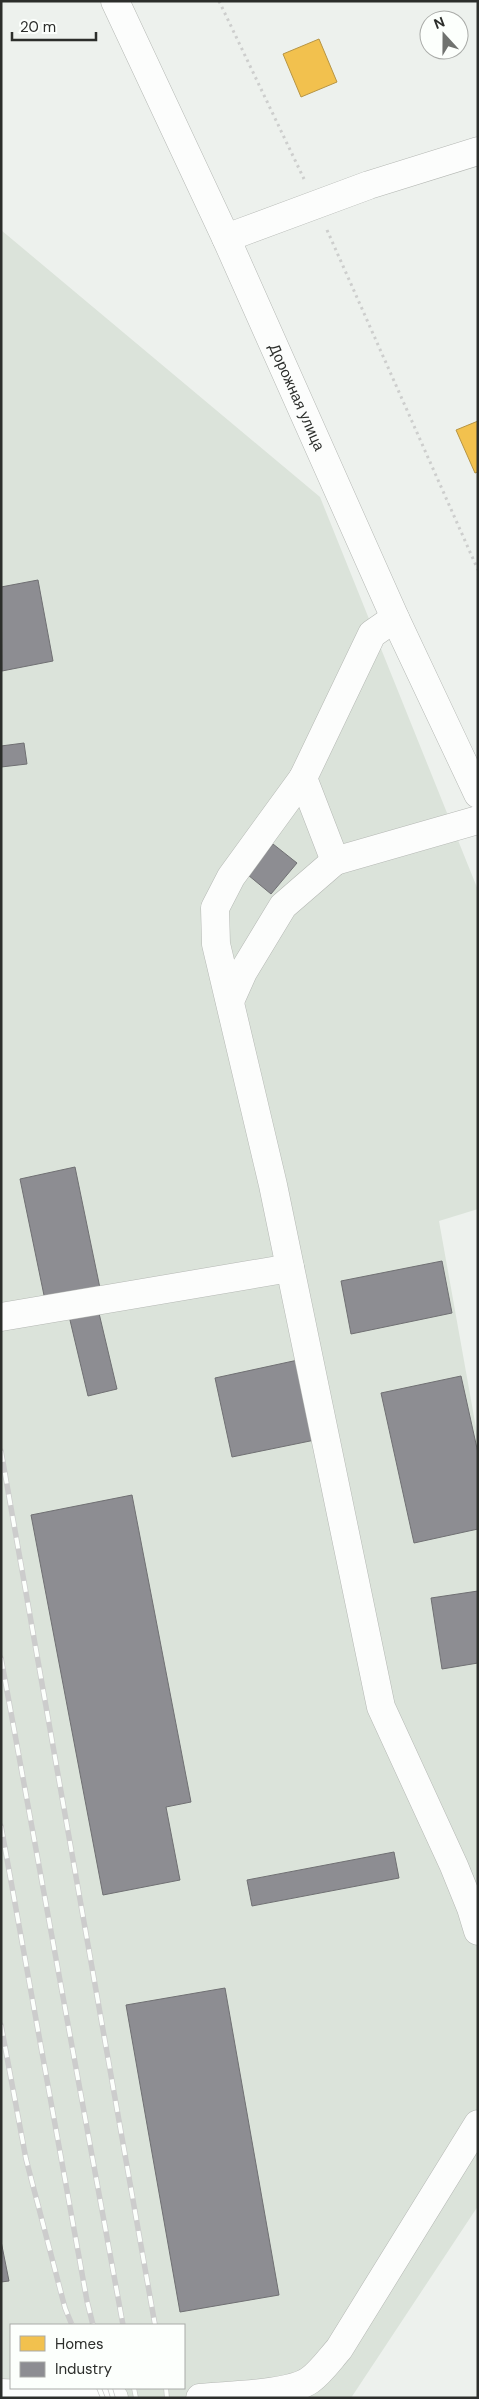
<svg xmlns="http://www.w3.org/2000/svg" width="479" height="2399" viewBox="0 0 479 2399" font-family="'DM Sans',sans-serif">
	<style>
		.built { fill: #dbe3da; fill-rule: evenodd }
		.homes { fill: #f2c14e; stroke: #b79544 }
		.industry { fill: #8d8d92; stroke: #707073 }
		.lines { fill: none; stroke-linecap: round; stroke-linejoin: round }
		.minor-casing { stroke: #b5b8b4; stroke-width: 29 }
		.path { stroke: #cdcecd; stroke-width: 3; stroke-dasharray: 2.5 4; stroke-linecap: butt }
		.minor { stroke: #fcfdfc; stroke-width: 28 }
		.rail-casing { stroke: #ccc; stroke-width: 5.5 }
		.rail { stroke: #fcfffc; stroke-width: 4; stroke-dasharray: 11; stroke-linecap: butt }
		.labels { text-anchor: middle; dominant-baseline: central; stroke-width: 5; stroke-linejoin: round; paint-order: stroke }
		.street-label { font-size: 15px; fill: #2c2e2b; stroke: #fcfffc }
	</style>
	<rect width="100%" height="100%" fill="#edf1ed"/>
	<!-- built -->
	<path class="built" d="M1,230l319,267 158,393v319l-39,12 39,218v767l-127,192h-350zM11,2325h173v63h-173z"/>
	<!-- homes -->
	<path class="homes" d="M319,39l18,43 -36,15 -18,-43z
		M478,421v51l-3,1 -19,-43z"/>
	<!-- industry -->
	<path class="industry" d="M38,580l15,81 -51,10 -1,-84z
		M24,743l3,21 -26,3v-21z
		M273,844l24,19 -26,31 -23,-19z
		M75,1167l26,126 -55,12 -26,-126z
		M442,1261l10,52 -101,21 -10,-53z
		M98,1309l19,80 -29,7 -19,-80z
		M298,1360l17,80 -83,17 -17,-79z
		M461,1376l17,77v76l-64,14 -33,-150z
		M132,1495l59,307 -25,5 14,73 -77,15 -72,-380z
		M478,1591v72l-36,6 -11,-71z
		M394,1852l5,26 -147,28 -5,-26z
		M225,1988l54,307 -99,17 -54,-307z
		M1,2241l8,40 -8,1z"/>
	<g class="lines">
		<defs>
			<g id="minor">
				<path id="s1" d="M115,1l111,237 169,380 83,176"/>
				<path d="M226,238l143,-53 109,-34"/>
				<path d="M395,618l-23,16 -69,144 32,83 143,-41"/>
				<path d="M303,778l-72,99 -16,31 1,36 57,241 108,522 73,159 17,42 7,23"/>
				<path d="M230,1001l13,-29 40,-66 52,-45"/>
				<path d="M1,1317l289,-49"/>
				<path d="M1,2393l113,5"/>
				<path d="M200,2398c27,-3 89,-3 110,-18 11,-8 20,-21 29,-31l139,-225"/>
			</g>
		</defs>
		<!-- minor casing -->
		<use href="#minor" class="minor-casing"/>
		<!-- path -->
		<path class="path" d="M219,1l85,178
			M327,230l151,340"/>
		<!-- minor -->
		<use href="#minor" class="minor"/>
		<defs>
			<path id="rail" d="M1,1451l154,874
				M1,1658l122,667
				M1,1826l86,475 6,24
				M1,2025l25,134 39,149 7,17
				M99,2388l4,10
				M110,2388l3,10
				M134,2388l2,10
				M166,2388l1,10"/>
		</defs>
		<!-- rail casing -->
		<use href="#rail" class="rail-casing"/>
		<!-- rail -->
		<use href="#rail" class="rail"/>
	</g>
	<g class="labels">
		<!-- street labels -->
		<g class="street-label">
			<text stroke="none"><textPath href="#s1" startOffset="436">Дорожная улица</textPath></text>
		</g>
	</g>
	<!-- border -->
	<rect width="479" height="2399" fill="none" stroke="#2c2e2b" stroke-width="5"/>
	<!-- legend -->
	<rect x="10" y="2324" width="175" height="65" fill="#fcfffc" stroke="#a9aba8"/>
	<rect x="20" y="2336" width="25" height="15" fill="#f2c14e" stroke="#a9aba8"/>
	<text x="55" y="2349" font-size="15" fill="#2c2e2b">Homes</text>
	<rect x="20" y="2362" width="25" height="15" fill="#8d8d92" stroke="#a9aba8"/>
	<text x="55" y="2374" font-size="15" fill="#2c2e2b">Industry</text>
	<!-- north arrow -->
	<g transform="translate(444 35) rotate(339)"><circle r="24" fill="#fcfffc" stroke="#a9aba8"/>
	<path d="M0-4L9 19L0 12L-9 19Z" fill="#70726f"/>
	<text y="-8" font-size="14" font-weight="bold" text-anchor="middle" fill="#2c2e2b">N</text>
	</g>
	<!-- scale -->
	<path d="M12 32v8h84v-8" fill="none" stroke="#2c2e2b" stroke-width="2.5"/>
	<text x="20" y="32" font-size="15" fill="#2c2e2b" stroke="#fcfffc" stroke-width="4" paint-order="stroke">20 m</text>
</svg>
